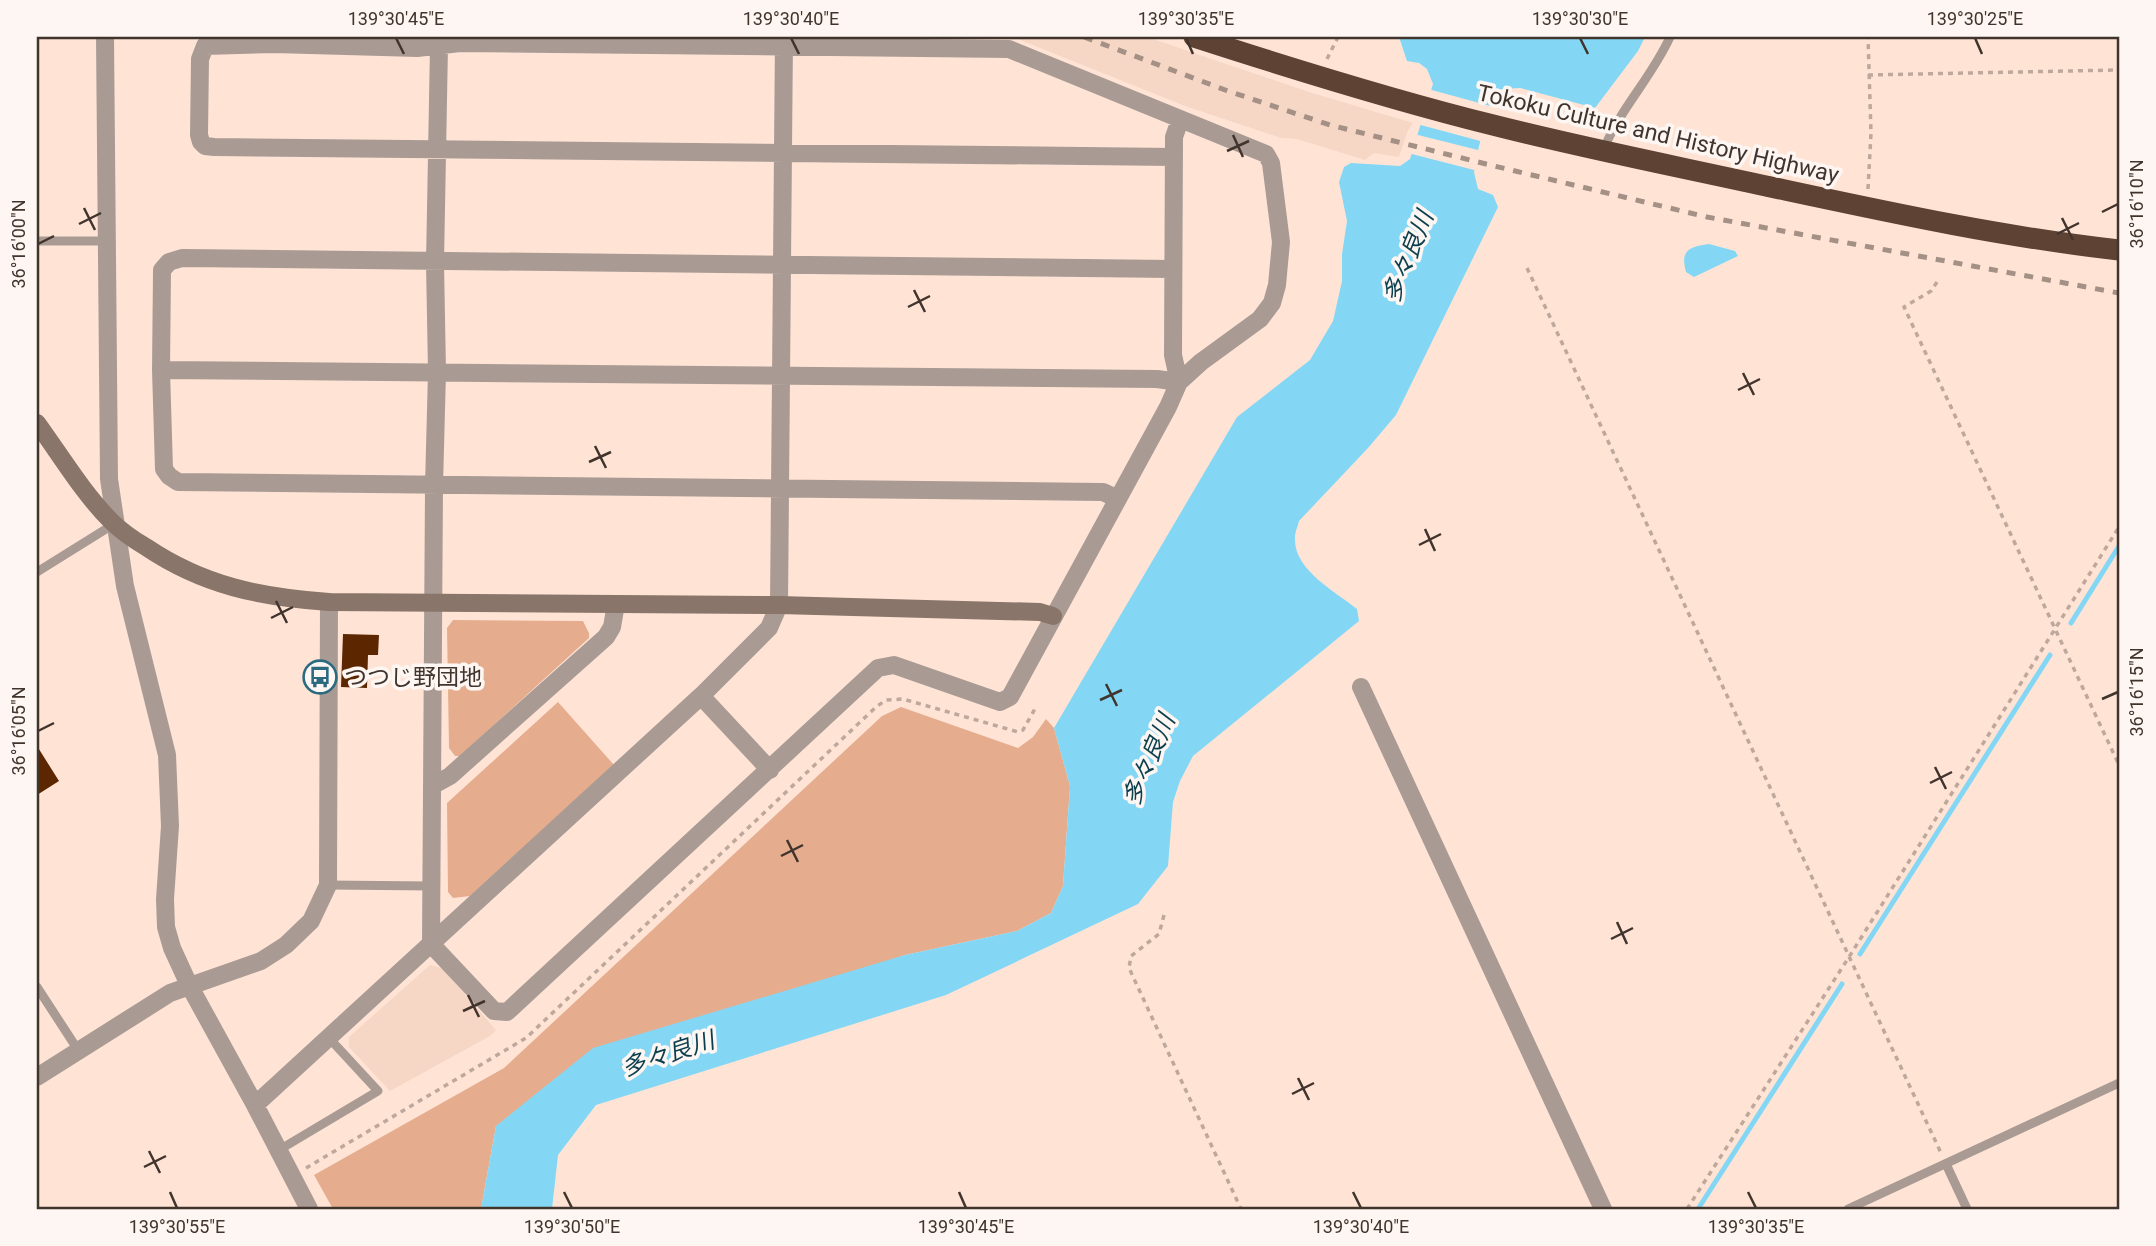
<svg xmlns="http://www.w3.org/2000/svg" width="2156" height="1246" viewBox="0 0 2156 1246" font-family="Roboto,'Noto Sans JP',sans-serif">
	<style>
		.built { fill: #f6d6c4 }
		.green { fill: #e5ad8e }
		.water { fill: #83d7f5 }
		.pier { fill: #ffe4d6 }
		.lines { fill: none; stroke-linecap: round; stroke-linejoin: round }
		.stream { stroke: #83d7f5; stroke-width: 5 }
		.building { fill: #5c2700 }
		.path { stroke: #bea89c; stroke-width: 3.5; stroke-dasharray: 5 5; stroke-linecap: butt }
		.lane { stroke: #a99b94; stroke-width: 9 }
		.street { stroke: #a99b94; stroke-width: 18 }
		.secondary { stroke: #89756a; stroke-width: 18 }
		.highway { stroke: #5e4335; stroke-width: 21 }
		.rail { stroke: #a49085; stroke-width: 5; stroke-dasharray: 9 9; stroke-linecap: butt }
		.ticks { fill: none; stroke: #41342d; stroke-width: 2.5 }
		.labels { text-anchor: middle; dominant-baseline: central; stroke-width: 7; stroke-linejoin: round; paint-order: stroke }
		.street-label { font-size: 23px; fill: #41342d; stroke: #fdf6f2 }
		.poi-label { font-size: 23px; fill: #41342d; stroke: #fdf6f2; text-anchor: start }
		.water-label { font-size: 24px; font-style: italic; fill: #0b3f4e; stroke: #fdf6f2 }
		.neatline { fill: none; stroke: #41342d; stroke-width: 2.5 }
		.ticks-label { font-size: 18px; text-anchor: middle; fill: #41342d }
	</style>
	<rect width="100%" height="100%" fill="#ffe4d6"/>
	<!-- built -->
	<path class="built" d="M1013,37h134l162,55 104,31 -5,7 -9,27 -25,-4 -9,7 -68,-21 -16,-1 -96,-32z
		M430,965l12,3 54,62 -6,6 -100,55 -41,-44v-10z"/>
	<!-- green -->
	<path class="green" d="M799,37h208l-185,2h-20z
		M453,620l130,1 6,12v5l-129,118h-5l-6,-8 -2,-120z
		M558,702l56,63 -144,131 -17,2 -5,-6 -1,-89z
		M901,707l117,41 15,-11 13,-18 8,9 16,58 -7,100 -12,27 -34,18 -112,24 -409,171 -15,83h-148l-19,-34 190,-107 378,-352z"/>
	<!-- water -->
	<path class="water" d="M1399,37h246l-7,14 -43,57 -75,-20 -18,1 -10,10 -13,47 -5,26 4,17 15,6 5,12 -102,208 -28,33 -69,73c-1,5 -4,11 -4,16 -2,33 40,54 62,72l2,12 -166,135 -13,25 -7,21 -5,64 -30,38 -192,91 -350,110 -38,50 -6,54h-71l15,-83 97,-78 312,-93 112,-24 34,-18 12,-27 7,-100 -16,-58 183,-311 73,-57 23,-39 9,-40v-27l5,-33 -8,-39 5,-15 7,-4 49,3 10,-7 23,-75 -6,-15 -8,-6 -12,-2z
		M1709,244l26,7 3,5 -44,21 -8,-5c-6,-22 3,-25 23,-28z"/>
	<!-- pier -->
	<path class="pier" d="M1428,89l66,18 -10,35 -67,-18z
		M1414,134l68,17 -4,20 -70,-18z"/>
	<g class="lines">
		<!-- stream -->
		<path class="stream" d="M2071,623l48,-77
			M1860,954l190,-299
			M1698,1209l144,-225"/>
	</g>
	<!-- building -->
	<path class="building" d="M343,634l36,1 -1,20h-10l-1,33 -26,-1z
		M37,746l22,35 -22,14z"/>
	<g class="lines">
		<!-- path -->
		<path class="path" d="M1327,59l11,-22
			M1868,75l251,-5
			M1868,189l3,-56 -3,-96
			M1527,268l414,885
			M1937,282l-6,9 -27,16 215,458
			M1164,915l-5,19 -28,22 -2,12 112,241
			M306,1168l220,-130 350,-331 10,-7 17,-1 115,33 5,-2 13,-23
			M1687,1209l162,-252 270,-430"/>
		<!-- lane -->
		<path class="lane" d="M1603,151c16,-41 49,-74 67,-114
			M37,241h68
			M37,572l77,-48
			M328,885l103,1
			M37,987l41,63
			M279,1150l99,-59 -49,-53
			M1946,1164l21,45
			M1848,1209l271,-126"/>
		<!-- street -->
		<path class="street" d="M105,37l4,442 16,107 42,169 3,71 -5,73 1,28 6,21 17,37 66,120 54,104
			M440,37l-1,9 -4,217 2,109 -3,114 -3,458 63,67 13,1 371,-344 16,-3 106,37 10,-5 158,-290 11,-25 22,-20 59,-43 12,-16 5,-18 4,-43 -10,-79 -5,-9 -257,-105 -549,-6 -43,5 -143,-4 -69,2 -5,13 -1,76 2,7 4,4 9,1 960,10
			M161,370l996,9 22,3 -6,-27 1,-218 6,-17
			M1118,499l-15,-7 -925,-10 -9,-6 -5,-7 -3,-99 1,-100 7,-8 13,-4 990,11
			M1361,687l242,522
			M701,696l69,74
			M432,786l18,-10 156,-139 6,-10 4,-23
			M37,1077l133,-84 91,-32 25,-16 25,-24 17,-36 1,-283
			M255,1105l446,-409 68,-68 10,-23 5,-568"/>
		<!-- secondary -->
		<path class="secondary" d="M37,423c24,33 46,70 74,98 10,10 23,19 35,26 58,39 114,50 183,55l450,3 261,7 13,4"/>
		<!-- highway -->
		<path class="highway" d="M1194,37c99,32 198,63 299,88 90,23 182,41 273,61 117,25 235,51 353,64"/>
		<!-- rail -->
		<path class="rail" d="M1084,37l144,54 102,34 156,39 221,53 412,76"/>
	</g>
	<!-- ticks -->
	<path class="ticks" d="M396,38l8,16M791,38l8,16M1186,38l7,16M1580,38l8,16M1975,38l7,16M1233,135l10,22M1227,151l22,-10M84,208l11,22M2102,212l16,-8M2062,218l11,22M79,224l22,-11M2057,234l22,-11M38,244l16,-8M914,290l11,22M908,307l22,-11M1743,373l11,22M1738,390l22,-11M595,446l11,22M589,462l22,-10M1425,529l10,22M1419,545l22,-11M276,601l11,22M271,618l22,-11M1106,684l11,22M2102,699l16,-7M1100,700l22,-10M38,731l16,-8M1935,767l11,22M1930,783l22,-11M787,840l11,22M781,856l22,-11M1617,922l10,22M1611,939l22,-11M468,995l11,22M463,1011l22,-10M1298,1078l11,22M1292,1094l22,-11M149,1151l11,22M144,1167l22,-11M170,1192l7,16M564,1192l8,16M959,1192l7,16M1353,1192l8,16M1748,1192l8,16"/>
	<!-- icons -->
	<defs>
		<symbol id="bus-ring" viewBox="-11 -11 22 22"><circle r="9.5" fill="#fdf6f2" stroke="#2b6a7f" stroke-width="1.5"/><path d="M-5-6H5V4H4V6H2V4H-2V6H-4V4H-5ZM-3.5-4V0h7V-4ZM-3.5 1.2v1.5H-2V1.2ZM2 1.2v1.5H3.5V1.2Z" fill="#2b6a7f"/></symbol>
	</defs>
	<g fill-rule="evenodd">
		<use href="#bus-ring" x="301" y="658" width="38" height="38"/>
	</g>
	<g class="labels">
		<!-- street labels -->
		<g class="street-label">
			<text transform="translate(1658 134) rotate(13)">Tokoku Culture and History Highway</text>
		</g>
		<!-- poi labels -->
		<g class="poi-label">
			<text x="344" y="677">つつじ野団地</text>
		</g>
		<!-- water labels -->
		<g class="water-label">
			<text transform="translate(1408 257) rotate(-68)">多々良川</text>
			<text transform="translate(1149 760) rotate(-67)">多々良川</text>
			<text transform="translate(668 1054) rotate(-18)">多々良川</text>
		</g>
	</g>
	<!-- border -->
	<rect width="2156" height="1246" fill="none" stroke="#fdf6f2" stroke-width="77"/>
	<rect x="38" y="38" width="2080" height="1170" class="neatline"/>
	<g class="ticks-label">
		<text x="396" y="25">139°30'45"E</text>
		<text x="791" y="25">139°30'40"E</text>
		<text x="1186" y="25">139°30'35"E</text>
		<text x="1580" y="25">139°30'30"E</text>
		<text x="1975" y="25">139°30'25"E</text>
		<text transform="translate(2137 204) rotate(-90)" y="6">36°16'10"N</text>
		<text transform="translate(19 244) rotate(-90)" y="6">36°16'00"N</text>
		<text transform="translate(2137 692) rotate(-90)" y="6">36°16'15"N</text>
		<text transform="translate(19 731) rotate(-90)" y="6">36°16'05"N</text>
		<text x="177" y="1233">139°30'55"E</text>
		<text x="572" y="1233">139°30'50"E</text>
		<text x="966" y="1233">139°30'45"E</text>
		<text x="1361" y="1233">139°30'40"E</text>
		<text x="1756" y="1233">139°30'35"E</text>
	</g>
</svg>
